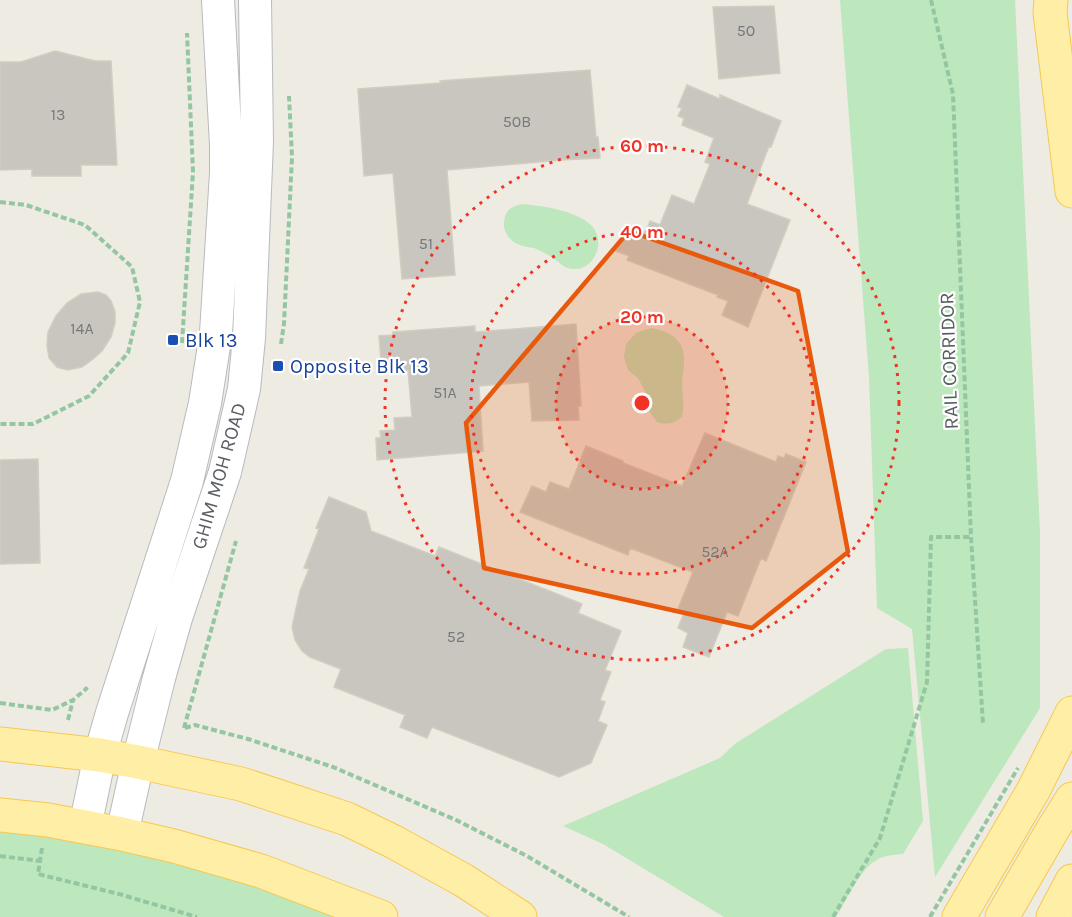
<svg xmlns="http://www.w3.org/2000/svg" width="1072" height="917" viewBox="0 0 1072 917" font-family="Karla,sans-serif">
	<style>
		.green { fill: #bde7bd }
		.building { fill: #c9c6bf; stroke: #d3cdc0; stroke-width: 1.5 }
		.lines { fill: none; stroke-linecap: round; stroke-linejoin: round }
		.minor-casing { stroke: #b7babf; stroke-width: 34 }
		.major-casing { stroke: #f8c751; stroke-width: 35 }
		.path { stroke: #94c6a2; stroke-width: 4; stroke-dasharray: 6 3; stroke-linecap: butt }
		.minor { stroke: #fff; stroke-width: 32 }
		.major { stroke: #ffefa6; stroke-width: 33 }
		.path-bridge { stroke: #94c6a2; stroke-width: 4; stroke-dasharray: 6 3; stroke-linecap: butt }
		.marked { fill: #e8590c; fill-opacity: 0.2; stroke: #e8590c; stroke-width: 4.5; stroke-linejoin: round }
		.ring { fill: none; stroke: #f13224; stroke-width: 3; stroke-dasharray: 3 6 }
		.transit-dot { fill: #1a4fb4; stroke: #fff; stroke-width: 2 }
		.labels { text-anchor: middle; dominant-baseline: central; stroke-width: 4.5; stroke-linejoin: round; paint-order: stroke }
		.number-label { font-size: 16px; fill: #76787a }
		.transit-label { font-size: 20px; fill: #164399; stroke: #fff; text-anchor: start }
		.street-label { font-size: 20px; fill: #5a5e63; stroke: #fff }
		.centre { fill: #f13224; stroke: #fff; stroke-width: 3 }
		.ring-label { font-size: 18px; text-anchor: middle; font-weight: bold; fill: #f13224; stroke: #fff; stroke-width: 4.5; stroke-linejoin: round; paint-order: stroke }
	</style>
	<rect width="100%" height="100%" fill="#eeebe2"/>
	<!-- green -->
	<path class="green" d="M840,0h175l25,532v176l-105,169 -23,-248 -35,-21 -8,-231z
		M522,204c21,2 53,6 69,21 18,18 0,53 -26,42 -4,-2 -7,-6 -11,-8 -6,-5 -13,-8 -20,-11 -5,-1 -9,-1 -14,-3 -12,-4 -19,-16 -15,-28 2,-8 8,-11 17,-13z
		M651,328c19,4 34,11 33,33 0,8 -2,15 -2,23 0,13 3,20 0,33 -9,7 -15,8 -25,5l-8,-11 -2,-16 -9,-17 -10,-8 -4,-13 2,-13 10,-11z
		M908,648l15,173 -20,33c-9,1 -20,1 -28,7 -16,10 -29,40 -39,56h-112l-121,-73 -40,-18 157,-68 16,-15 150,-94z
		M0,815l381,102h-381z"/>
	<!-- building -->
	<path class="building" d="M774,6l6,67 -61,6 -6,-72z
		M55,51l40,10h16l6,104h-36v11h-49v-7l-32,1v-108h21z
		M590,70l6,67h2l2,21 -39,2 -114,10 8,105 -53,4 -9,-106 -29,3 -6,-87 83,-6 -1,-2z
		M687,85l33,14v-4l61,26 -10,26 -2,-1 -22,58 43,16 -42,107 -26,-12 6,-14 -11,-4 1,-2 -91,-35 2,-4 -13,-5 9,-21 5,2 2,-6 14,6 4,-11 10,4 12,-30 22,9 16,-40 -5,-2 9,-24 -32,-13 2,-7 -6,-2 4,-8 -4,-1z
		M98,292l8,3 5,6 4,11v11l-4,14 -9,14 -9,8 -11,8 -14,3 -11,-3 -8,-9 -2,-13 1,-13 8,-16 11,-13 14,-9z
		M576,324l5,82h-3l1,14 -47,1 -3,-39 -50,4 4,65 -106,9 -1,-22h5l-1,-7 15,-1 -1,-12 18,-1 -4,-47 -12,1 -1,-13 -14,2 -2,-24 14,-1v-3l82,-6v6z
		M705,433l71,29 2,-6 6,2 2,-4 20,8 -40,99 -5,-3 -23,58 -11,-4 -18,45 -26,-10 5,-14 -10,-5 7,-17 -7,-2 15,-37 -63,-24 -2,7 -108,-43 12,-26 14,6 4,-10 19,7 17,-43 37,15v2l59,23z
		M38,459l2,104 -40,1v-104z
		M329,497l37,15 5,19 64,25 4,-9 143,57 -4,9 43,18 -16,39 6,2 -11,28 5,2 -7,19 9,4 -16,38 -32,14 -127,-50 -5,11 -27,-11 5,-12 -71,-28 7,-18 -31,-12 -8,-6 -7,-11 -3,-13 8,-36 9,-22 -5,-1 15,-39 -3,-1z"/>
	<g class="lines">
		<defs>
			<path id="minor" d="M85,827l15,-72 12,-42 75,-232 18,-78 11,-70 10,-160v-28l-8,-145
				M122,834l16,-72 21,-84 17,-60 49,-146 19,-83 5,-51 8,-197 -2,-141"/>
			<path id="major" d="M1051,0l-1,13 22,178
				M0,744l100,11 38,7 103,22 106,35 47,23 69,38 57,37
				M0,815l48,5 74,14 52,12 87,25 120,46
				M959,917l74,-126 39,-78
				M1002,917l51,-88 19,-30
				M1053,917l19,-36"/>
		</defs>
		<!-- minor casing -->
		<use href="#minor" class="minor-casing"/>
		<!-- major casing -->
		<use href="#major" class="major-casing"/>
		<!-- path -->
		<path class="path" d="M931,0l22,94 18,443 12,187
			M0,202l26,3 59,20 47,42 8,35 -12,51 -39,43 -56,28h-33
			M182,343l11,-171 -6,-139
			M281,344l3,-20 8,-167 -3,-61
			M0,703l52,7 21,-10 13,-11 1,-2
			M68,720l5,-20
			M184,728l52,-187
			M185,728l10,-3 53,14 85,28 123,53 71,36 102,61
			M42,848l-4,26 81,20 78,23
			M0,856l40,5
			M833,917l47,-79 47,-156 4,-145h40"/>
		<!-- minor -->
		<use href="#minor" class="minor"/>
		<!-- major -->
		<use href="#major" class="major"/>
		<!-- path-bridge -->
		<path class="path-bridge" d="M930,917l88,-149"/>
	</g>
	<!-- marked area -->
	<path class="marked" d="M629,231l169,60 50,261 -96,76 -268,-60 -18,-145z"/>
	<!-- distance rings -->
	<circle cx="642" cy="403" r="86" fill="#f13224" fill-opacity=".12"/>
	<g class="ring">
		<circle cx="642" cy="403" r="86"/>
		<circle cx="642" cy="403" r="171"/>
		<circle cx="642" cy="403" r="257"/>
	</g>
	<!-- markers -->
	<g class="transit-dot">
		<rect x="167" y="334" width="12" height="12" rx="3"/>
		<rect x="272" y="360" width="12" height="12" rx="3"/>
	</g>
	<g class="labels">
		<!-- number labels -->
		<g class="number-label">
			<text x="746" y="30">50</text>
			<text x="58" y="114">13</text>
			<text x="517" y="121">50B</text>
			<text x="426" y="243">51</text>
			<text x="82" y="328">14A</text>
			<text x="445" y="392">51A</text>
			<text x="715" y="551">52A</text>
			<text x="456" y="636">52</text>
		</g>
		<!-- transit labels -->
		<g class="transit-label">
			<text x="185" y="340">Blk 13</text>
			<text x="290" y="366">Opposite Blk 13</text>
		</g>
		<!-- street labels -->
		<g class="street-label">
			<text transform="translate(949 361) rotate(-92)">RAIL CORRIDOR</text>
			<text transform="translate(219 476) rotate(-74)">GHIM MOH ROAD</text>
		</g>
	</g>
	<circle cx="642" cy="403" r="9" class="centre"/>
	<g class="ring-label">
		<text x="642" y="152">60 m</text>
		<text x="642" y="238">40 m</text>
		<text x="642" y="323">20 m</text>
	</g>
</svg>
